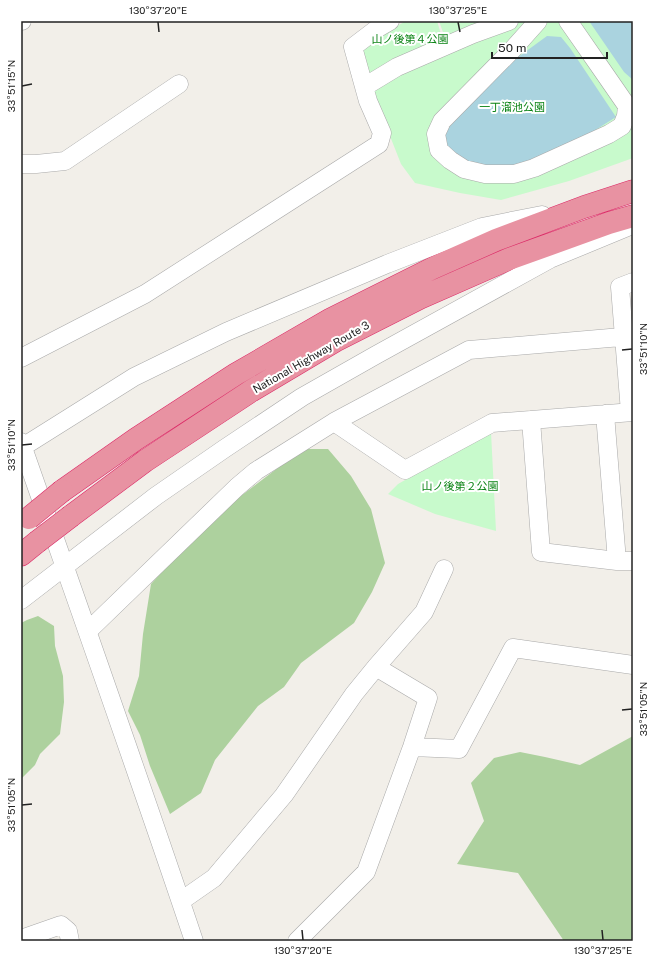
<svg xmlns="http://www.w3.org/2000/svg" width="654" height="962" viewBox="0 0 654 962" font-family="'Public Sans','Noto Sans JP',sans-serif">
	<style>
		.forest { fill: #add19e }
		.park { fill: #c8facc }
		.water { fill: #aad3df }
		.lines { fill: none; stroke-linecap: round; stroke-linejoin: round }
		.minor-casing { stroke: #a9a9a9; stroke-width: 19 }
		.highway-casing { stroke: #dc2a67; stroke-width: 23 }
		.minor { stroke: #fff; stroke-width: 18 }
		.highway { stroke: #e892a2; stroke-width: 22 }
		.highway-bridge-casing { stroke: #dc2a67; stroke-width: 23; stroke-linecap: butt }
		.highway-bridge { stroke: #e892a2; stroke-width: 22 }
		.ticks { fill: none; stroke: #222; stroke-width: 1.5 }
		.labels { text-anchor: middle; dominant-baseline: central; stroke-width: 4; stroke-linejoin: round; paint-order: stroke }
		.park-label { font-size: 11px; fill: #0c8416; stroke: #fff }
		.street-label { font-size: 11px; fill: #222; stroke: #fff }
		.neatline { fill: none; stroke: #222; stroke-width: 1.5 }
		.ticks-label { font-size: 10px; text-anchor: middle; fill: #222 }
	</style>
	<rect width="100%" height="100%" fill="#f2efe9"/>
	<!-- forest -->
	<path class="forest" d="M307,449h21l23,27 20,33 14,54 -13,29 -18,31 -53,40 -17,24 -26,19 -43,54 -14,33 -31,21 -20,-48 -10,-31 -12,-24 11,-35 4,-42 8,-50 27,-30 52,-50 57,-43z
		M38,616l16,10 1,20 8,30 1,26 -4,32 -20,20 -5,11 -14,14v-156l6,-3z
		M633,736v205h-69l-46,-68 -61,-9 27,-43 -13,-38 23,-25 26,-6 25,5 35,8z"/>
	<!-- park -->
	<path class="park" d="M406,21h31l7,23 -78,37 -10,-33z
		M439,21h194v137l-64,23 -68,19 -41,-7 -45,-10 -14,-19 -28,-71 3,-7 69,-48z
		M491,432l5,99 -61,-17 -47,-20 10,-10z"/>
	<!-- water -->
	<path class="water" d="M589,21h44v59l-9,-8z
		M547,36l14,1 9,11 46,69 -27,17 -52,27 -25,6h-23l-27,-6 -9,-5 -9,-17 2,-8 9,-11 55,-57z"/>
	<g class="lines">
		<defs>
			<path id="minor" d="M21,21h1
				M538,21l-25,28 -71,72 -6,13 3,16 11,10 14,9 21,5h29l20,-6 75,-34 13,-8 4,-10 1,-10 -27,-39 -32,-46
				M364,87l33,-20 76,-33 36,-13
				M21,164h15l29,-3 114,-77
				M21,358l124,-64 234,-150 3,-11 -14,-32 -15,-54 25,-19 12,-7
				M630,412l-10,-125 13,-5
				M605,414l12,147
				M531,420l10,132 76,9h16
				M334,422l71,48 87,-47 141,-11
				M21,442c58,166 117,332 173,499
				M21,448l113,-71 92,-45 161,-68 95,-37 60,-12
				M21,600l135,-104 68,-47 78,-52 74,-42 174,-96 80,-33
				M88,631l149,-144 19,-16 78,-49 135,-72 164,-14
				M412,747l47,2 54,-101 120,17
				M181,901l33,-23 70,-83 70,-101 22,-27 48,-55 20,-43
				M21,939l40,-14 7,6 2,10
				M297,941l69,-69 46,-125 16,-49 -52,-31"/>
			<path id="highway" d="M62,491l74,-52 100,-65 95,-55 102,-51 63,-28 88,-33 49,-16
				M71,516l74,-55 106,-70 84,-50 85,-43 89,-39 100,-36 24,-7
				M21,555l16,-13"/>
		</defs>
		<!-- minor casing -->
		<use href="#minor" class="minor-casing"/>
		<!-- highway casing -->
		<use href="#highway" class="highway-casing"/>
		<!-- minor -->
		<use href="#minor" class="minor"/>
		<!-- highway -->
		<use href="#highway" class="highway"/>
		<defs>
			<path id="highway-bridge" d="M29,518l33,-27
				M37,542l34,-26"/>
		</defs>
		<!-- highway-bridge casing -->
		<use href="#highway-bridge" class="highway-bridge-casing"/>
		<!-- highway-bridge -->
		<use href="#highway-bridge" class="highway-bridge"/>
	</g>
	<!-- ticks -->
	<path class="ticks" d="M158,22l1,10M458,22l2,10M22,86l10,-2M622,350l10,-1M22,445l10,-1M622,710l10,-1M22,805l10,-1M302,930l1,10M602,930l1,10"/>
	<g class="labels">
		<!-- park labels -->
		<g class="park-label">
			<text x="410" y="39">山ノ後第４公園</text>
			<text x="512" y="107">一丁溜池公園</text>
			<text x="460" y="486">山ノ後第２公園</text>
		</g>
		<!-- street labels -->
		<g class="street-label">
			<text transform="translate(311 357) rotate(-30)">National Highway Route 3</text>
		</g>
	</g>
	<!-- border -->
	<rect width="654" height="962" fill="none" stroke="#ffffff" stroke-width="44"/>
	<!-- scale -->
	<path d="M492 52v6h115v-6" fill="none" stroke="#222222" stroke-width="2"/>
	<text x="498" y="52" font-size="12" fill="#222222" stroke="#ffffff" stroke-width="3" paint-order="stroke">50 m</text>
	<rect x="22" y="22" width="610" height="918" class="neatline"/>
	<g class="ticks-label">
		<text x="158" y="14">130°37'20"E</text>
		<text x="458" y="14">130°37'25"E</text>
		<text transform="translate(11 86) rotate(-90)" y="4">33°51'15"N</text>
		<text transform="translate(643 349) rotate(-90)" y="4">33°51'10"N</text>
		<text transform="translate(11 445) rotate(-90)" y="4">33°51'10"N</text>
		<text transform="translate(643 709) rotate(-90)" y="4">33°51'05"N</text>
		<text transform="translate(11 805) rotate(-90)" y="4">33°51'05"N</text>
		<text x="303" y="954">130°37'20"E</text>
		<text x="603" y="954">130°37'25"E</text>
	</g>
</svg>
